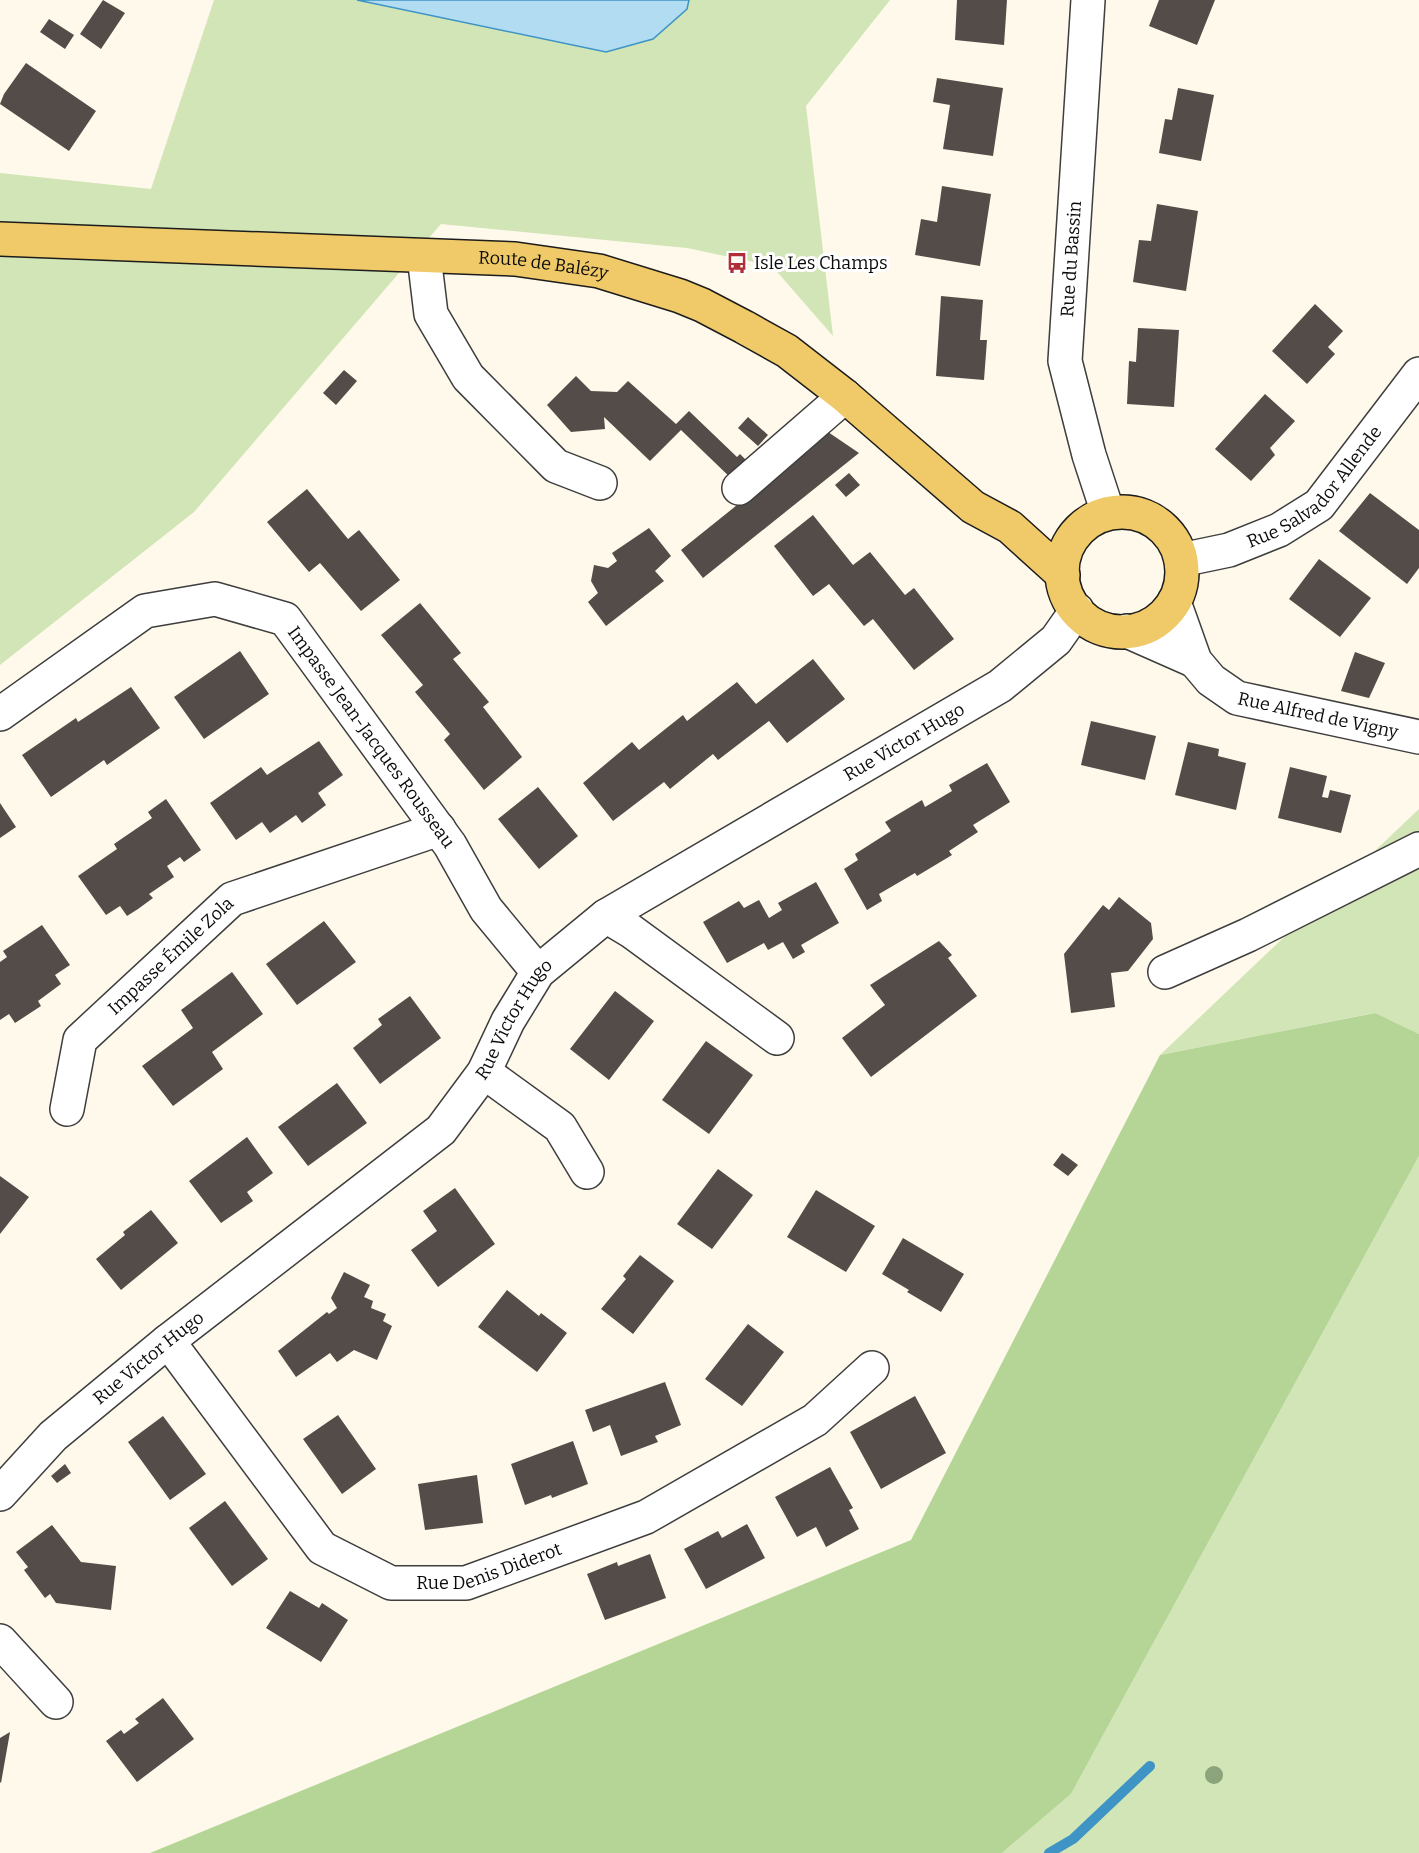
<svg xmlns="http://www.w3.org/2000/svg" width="1419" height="1853" viewBox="0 0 1419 1853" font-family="Bitter,serif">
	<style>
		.green { fill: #d1e5b7 }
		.forest { fill: #b5d597 }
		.water { fill: #b2dcf2; stroke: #3e94c4; stroke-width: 1.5 }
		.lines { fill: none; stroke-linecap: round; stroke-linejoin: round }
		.stream { stroke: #3e94c4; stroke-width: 10 }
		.building { fill: #534c48 }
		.minor-casing { stroke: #3e3e3e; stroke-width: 36 }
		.major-casing { stroke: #1c1c1c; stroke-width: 36 }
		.minor { stroke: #fff; stroke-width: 33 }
		.major { stroke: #f0ca68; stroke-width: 33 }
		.tree { fill: #8ca47b }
		.labels { text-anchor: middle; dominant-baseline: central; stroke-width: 6; stroke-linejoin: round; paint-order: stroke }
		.street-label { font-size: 18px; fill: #0b0b0b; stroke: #fff }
		.poi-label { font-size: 18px; fill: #0b0b0b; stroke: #fff; text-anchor: start }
	</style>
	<rect width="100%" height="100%" fill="#fef9ea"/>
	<!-- green -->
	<path class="green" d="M214,0h676l-84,106 27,230 -61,-70 -85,-18 -246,-24 -247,288 -194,153v-492l151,16z
		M1419,809v225l-45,-21 -214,42z
		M1419,1156v697h-417l69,-59z"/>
	<!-- forest -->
	<path class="forest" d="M1375,1013l44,21v122l-348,638 -69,59h-852l761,-313 249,-485z"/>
	<!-- water -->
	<path class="water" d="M357,0h332l-2,9 -34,30 -47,13z"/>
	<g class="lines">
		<!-- stream -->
		<path class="stream" d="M1049,1853l24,-14 77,-73"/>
	</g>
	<!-- building -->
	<path class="building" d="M103,0l22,13 -24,36 -21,-15z
		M957,0h50l-3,45 -49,-5z
		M1159,0h56l-18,45 -48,-19z
		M49,19l25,16 -9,14 -25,-17z
		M26,63l70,48 -27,40 -69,-47 4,-10z
		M937,78l66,10 -10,68 -50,-7 7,-44 -17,-3z
		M1178,88l36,7 -13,66 -42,-8 6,-34 7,1z
		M942,186l49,8 -11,72 -65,-11 6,-36 16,3z
		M1157,204l41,7 -12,80 -53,-9 6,-42 12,1z
		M941,296l42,4 -3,40h7l-3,40 -48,-4z
		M1315,304l28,27 -15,16 7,7 -28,30 -35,-33z
		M1138,328l41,2 -5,77 -47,-3 2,-43 7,1z
		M344,370l13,11 -21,24 -13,-12z
		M576,376l15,15 26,1 11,-11 48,43 13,-13 48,46 3,-3 12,12 -17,16 -54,-52 -31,31 -46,-44 1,12 -34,3 -24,-27z
		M1265,394l30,27 -25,27 5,7 -24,26 -36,-32z
		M748,417l20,18 -10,11 -20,-18z
		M828,432l31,21 -156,125 -22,-28z
		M849,473l11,12 -14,12 -11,-12z
		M307,489l41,50 11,-9 41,50 -39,31 -41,-48 -11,9 -42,-50z
		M1370,493l49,37v38l-12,16 -68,-53z
		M813,515l40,50 17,-13 35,43 9,-7 40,51 -40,31 -41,-51 -9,7 -35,-42 -16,12 -39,-50z
		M649,528l22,28 -16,15 9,10 -58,45 -18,-24 10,-9 -7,-12 3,-16 14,3 9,-7 -5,-8z
		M1319,559l52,39 -31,39 -51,-38z
		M420,603l41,50 -8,6 36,43 -6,5 39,50 -38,33 -40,-50 6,-6 -35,-42 8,-7 -42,-50z
		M240,651l29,43 -65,45 -30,-42z
		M1355,652l30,11 -16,35 -28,-7z
		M813,659l32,40 -58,44 -18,-22 -51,39 -5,-6 -43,35 -6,-7 -51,39 -30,-38 49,-41 7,8 44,-35 4,6 50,-39 19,22z
		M131,687l29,41 -53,37 -3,-5 -53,37 -29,-42 54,-37 2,4z
		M1091,721l65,15 -11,44 -64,-15z
		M319,741l24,34 -25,18 8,12 -24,18 -6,-8 -26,18 -8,-11 -26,18 -26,-37 51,-36 6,8z
		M1188,742l31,7 -1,7 28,7 -10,47 -61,-15z
		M987,763l23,39 -37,23 5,7 -29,19 3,4 -35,21 -2,-3 -36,21 3,7 -15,9 -23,-41 14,-9 -3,-6 36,-23 -6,-9 37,-22 3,7 27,-16 -3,-6z
		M1290,767l37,9 -5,21 6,1 2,-8 21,5 -10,38 -63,-15z
		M538,787l40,49 -39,33 -41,-50z
		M166,799l35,51 -17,12 -4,-5 -13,9 7,11 -25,17 4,4 -15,11 -11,7 -7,-10 -14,9 -28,-39 39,-27 -3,-5 38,-26 -4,-6z
		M0,803l16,24 -16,11z
		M816,882l23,41 -38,22 4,7 -12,7 -10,-17 -15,8 -4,-7 -37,20 -24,-41 36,-21 5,7 15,-8 10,18 13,-8 -4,-7z
		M1119,897l32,26 2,16 -25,32 -17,2 4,34 -44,6 -7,-59 39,-49 6,5z
		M324,921l32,41 -59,43 -31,-41z
		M42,925l28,40 -15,10 6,9 -23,17 3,5 -26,17 -6,-9 -9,6v-58l7,-5 -4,-6z
		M939,941l13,14 -4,3 29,38 -106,81 -29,-39 43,-33 -15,-20z
		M232,972l31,42 -51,38 11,17 -50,37 -31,-40 51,-38 -12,-18z
		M615,991l39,30 -45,59 -39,-31z
		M410,996l31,42 -61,46 -27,-36 29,-23 -4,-6z
		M706,1041l47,34 -44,59 -47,-34z
		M337,1083l30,40 -59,43 -30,-39z
		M247,1137l26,36 -26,19 6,9 -32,22 -32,-42z
		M1062,1153l16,12 -10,11 -15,-11z
		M718,1169l35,26 -41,54 -35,-25z
		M0,1176l29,21 -29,37z
		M455,1188l40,56 -57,43 -27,-37 26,-19 -14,-20z
		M816,1190l59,36 -29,46 -59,-35z
		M151,1210l27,33 -57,47 -25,-31 29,-24 -2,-3z
		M903,1238l61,36 -23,38 -34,-20 2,-2 -27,-16z
		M640,1255l34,26 -41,53 -32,-25 25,-30 -3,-3z
		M344,1272l26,13 -6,12 9,4 -2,7 15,6 -3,7 9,5 -15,34 -23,-10 -17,12 -7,-9 -34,24 -18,-26 49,-39 2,2 8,-6 -6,-10z
		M507,1290l32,26 2,-3 26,20 -30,39 -59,-45z
		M748,1324l36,28 -42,54 -37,-27z
		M665,1382l16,43 -26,11 3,6 -37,14 -11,-31 -17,7 -8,-22z
		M915,1396l31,57 -65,36 -31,-57z
		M338,1415l38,54 -34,25 -39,-55z
		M163,1416l43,58 -36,26 -42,-58z
		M573,1441l15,43 -36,14 -1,-3 -26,10 -14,-41z
		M65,1464l6,9 -14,10 -6,-7z
		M830,1467l23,41 -4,2 10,19 -33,18 -10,-20 -19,10 -22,-40z
		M477,1475l6,48 -58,7 -7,-46z
		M225,1501l43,58 -36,27 -43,-58z
		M747,1524l18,34 -59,31 -22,-40 34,-18 4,7z
		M52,1525l29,37 35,4 -5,44 -55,-7 -6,-9 -5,4 -21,-28 4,-3 -12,-15z
		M650,1554l16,44 -61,22 -18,-46 30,-12 1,4z
		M290,1591l29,17 3,-5 26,17 -27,42 -55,-34z
		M163,1698l31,41 -57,43 -31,-41 15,-11 3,4 15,-11 -4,-4z
		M10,1732l-9,51 -1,-1v-44z"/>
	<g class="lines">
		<defs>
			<g id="minor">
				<path d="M1088,0l-23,361 24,94 19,58"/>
				<path d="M424,256l7,58 37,63 88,89 44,17"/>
				<path d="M739,488l106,-92"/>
				<path id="s1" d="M1181,560l48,-10 50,-20 40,-25 100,-131"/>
				<path id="s2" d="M1174,602l21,59 16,19 26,18 182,39"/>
				<path d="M1127,631l68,30"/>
				<path id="s3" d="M0,714l145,-103 70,-12 70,20 165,226 36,64 52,63"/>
				<path d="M606,916l25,15 146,107"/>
				<path d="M1165,972l83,-37 171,-86"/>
				<path d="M484,1072l76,55 27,45"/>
				<path id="s4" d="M67,1109l13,-69 152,-141 207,-70"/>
				<path id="s5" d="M168,1341l154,207 69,35h75l180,-66 169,-97 57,-52"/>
				<path id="s6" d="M0,1494l53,-58 115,-95 273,-211 43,-58 24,-51 30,-49 68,-56 394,-230 56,-46 21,-30"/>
				<path d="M0,1641l56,61"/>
			</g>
			<g id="major">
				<path id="s7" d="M0,239l515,20 84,12 81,25 22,9 42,22 43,24 58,45 128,111 37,20 53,48"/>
				<circle cx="1122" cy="572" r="60"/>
			</g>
		</defs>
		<!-- minor casing -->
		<use href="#minor" class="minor-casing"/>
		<!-- major casing -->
		<use href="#major" class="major-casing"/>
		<!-- minor -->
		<use href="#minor" class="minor"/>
		<!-- major -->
		<use href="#major" class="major"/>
	</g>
	<!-- trees -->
	<circle class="tree" cx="1214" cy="1775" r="9"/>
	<!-- icons -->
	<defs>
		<symbol id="bus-bare" viewBox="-9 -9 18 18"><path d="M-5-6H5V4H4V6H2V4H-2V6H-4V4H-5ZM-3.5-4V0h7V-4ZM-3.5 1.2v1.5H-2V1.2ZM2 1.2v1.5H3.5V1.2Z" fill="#b12d38" stroke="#fff" stroke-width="2.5" paint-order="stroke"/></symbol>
	</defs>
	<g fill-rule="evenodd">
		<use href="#bus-bare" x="722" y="248" width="30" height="30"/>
	</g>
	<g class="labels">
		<!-- street labels -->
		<g class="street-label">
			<text transform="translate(1071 259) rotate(-86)">Rue du Bassin</text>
			<text stroke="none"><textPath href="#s7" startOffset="544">Route de Balézy</textPath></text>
			<text stroke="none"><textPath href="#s1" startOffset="158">Rue Salvador Allende</textPath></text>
			<text stroke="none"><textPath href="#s2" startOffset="202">Rue Alfred de Vigny</textPath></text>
			<text stroke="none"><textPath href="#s3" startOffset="468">Impasse Jean-Jacques Rousseau</textPath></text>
			<text stroke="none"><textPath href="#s6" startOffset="1192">Rue Victor Hugo</textPath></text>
			<text stroke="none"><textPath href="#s4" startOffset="194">Impasse Émile Zola</textPath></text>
			<text stroke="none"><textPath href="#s6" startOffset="706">Rue Victor Hugo</textPath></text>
			<text stroke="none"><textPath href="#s6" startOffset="202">Rue Victor Hugo</textPath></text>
			<text stroke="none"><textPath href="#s5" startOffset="436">Rue Denis Diderot</textPath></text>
		</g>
		<!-- poi labels -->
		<g class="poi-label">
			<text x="754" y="263">Isle Les Champs</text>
		</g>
	</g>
</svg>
